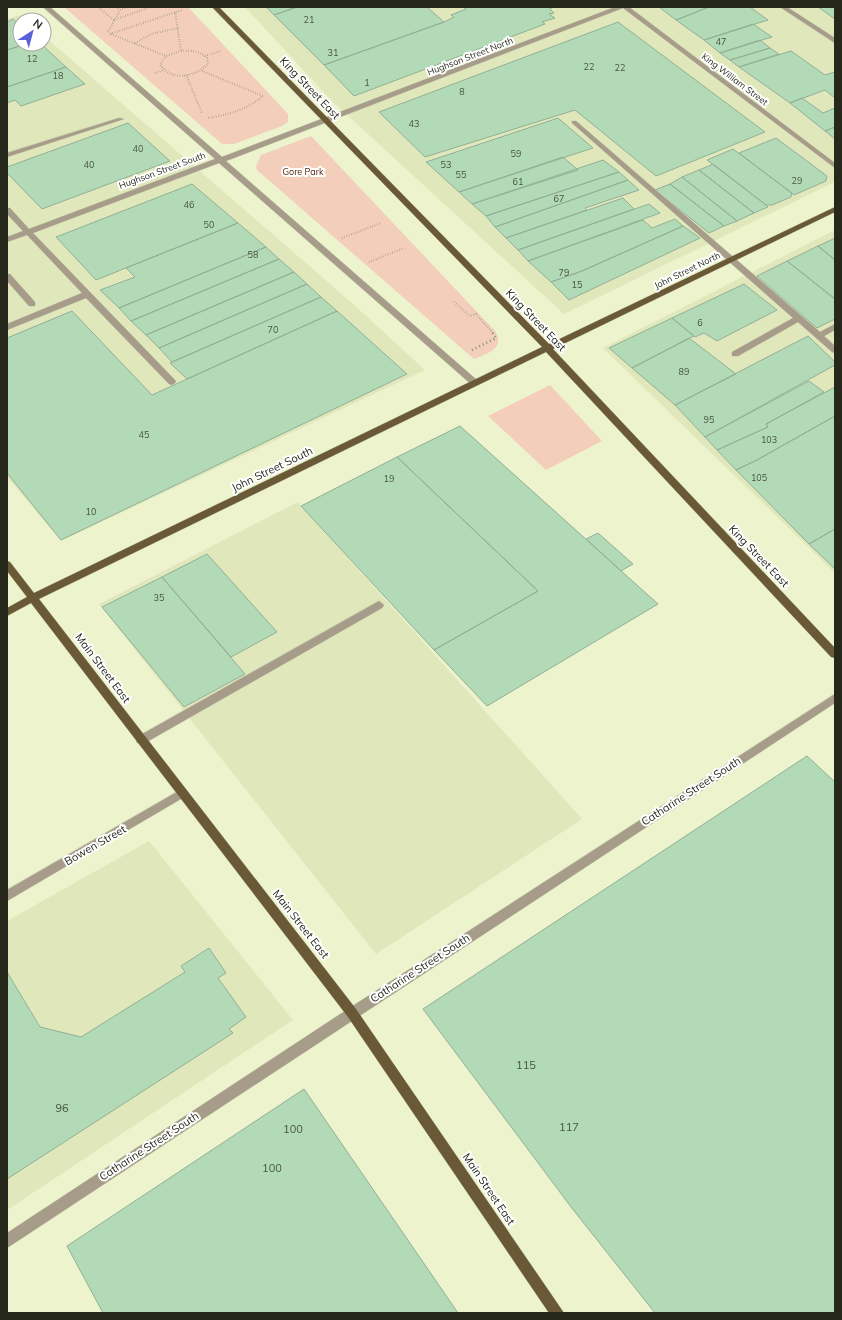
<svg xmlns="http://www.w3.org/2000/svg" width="842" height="1320" viewBox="0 0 842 1320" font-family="Mulish,sans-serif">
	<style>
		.built { fill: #e0e8bb }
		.green { fill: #f3cfbb }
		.building { fill: #b2dab6; stroke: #92af95 }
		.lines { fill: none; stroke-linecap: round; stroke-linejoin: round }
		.minor-casing { stroke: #c8cead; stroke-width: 1 }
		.major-casing { stroke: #c8cead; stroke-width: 1 }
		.path-far1 { stroke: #888c73; stroke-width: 2; stroke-dasharray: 0.5 2; stroke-linecap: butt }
		.path { stroke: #888c73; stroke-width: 2.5; stroke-dasharray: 1 3; stroke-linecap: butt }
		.minor { fill: #a69c89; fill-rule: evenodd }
		.major { fill: #6a5936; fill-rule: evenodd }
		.labels { text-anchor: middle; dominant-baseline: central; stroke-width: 4; stroke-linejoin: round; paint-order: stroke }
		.number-label { font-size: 9px; fill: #485441 }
		.far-street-label { font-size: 9px; fill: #25281a; stroke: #fff }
		.far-park-label { font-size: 9px; fill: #512608; stroke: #fff }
		.street-label { font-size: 11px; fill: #25281a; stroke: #fff }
		.near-number-label { font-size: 11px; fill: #485441 }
	</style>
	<rect width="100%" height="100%" fill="#ecf3cd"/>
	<!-- built -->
	<path class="built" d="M245,7h590v175l-271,132 -232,-213z
		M20,15l6,5h-6v24h24v-8l308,267 73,67 -364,171 -54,-64v-458z
		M835,230v343l-232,-225z
		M298,502l284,317 -206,135 -277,-350z
		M149,841l144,179 -286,190v-289z"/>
	<!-- green -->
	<path class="green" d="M64,7h124l100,107v8l-6,4 -48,18h-12z
		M311,136l184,195c11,18 -8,22 -21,28l-217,-189 -1,-4 5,-11z
		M550,385l52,56 -56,29 -58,-54z"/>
	<!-- building -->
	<path class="building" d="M266,7h31l-23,8z
		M297,7h130l17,15 -120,43 -50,-50z
		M463,7h90l-3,2 4,4 -5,1 6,4 -13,4 3,2 -191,72 -30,-31 120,-43 10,-5 -3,-2 15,-6z
		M659,7h50l-33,13z
		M709,7h41l18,13 -64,20 -28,-20z
		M818,7h17v12z
		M13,19l7,6v19h6l-19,6v-28z
		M618,22l147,110 -109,44 -81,-66 -150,47 -46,-45z
		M753,24l19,13 -52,16 -16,-13z
		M760,40l10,8 -40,12 -10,-7z
		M26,44h15l25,23 -59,20v-37z
		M770,48l9,6 -40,13 -9,-7z
		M791,51l34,24 10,-3v26l-10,-8 -35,13 -51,-36z
		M66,67l19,17 -64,22 -6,-6 -8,3v-16z
		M802,98l21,15 12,-5v19l-10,4 -35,-28z
		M558,118l35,30 -134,44 -33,-30z
		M128,123l42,38 -128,48 -35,-36v-6z
		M835,127v12l-10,-8z
		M776,138l51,38 -1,5 -32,14 -55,-42z
		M733,149l59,44 -1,4 -19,8h-6l-59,-45z
		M563,157l15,13 -106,34 -13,-12z
		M603,160l16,12 -133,44 -14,-12z
		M713,164l53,41 2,2 -14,6 -55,-43z
		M699,170l55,43 -17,8 -55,-44z
		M619,172l9,8 -133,47 -9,-11z
		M682,177l55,44 -13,5 -54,-42z
		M628,180l11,10 -54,18 2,2 -81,28 -11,-11z
		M192,184l46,39 -142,57 -40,-43z
		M670,184l54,42 -15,7 -54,-43z
		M623,198l11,11 -116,41 -12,-12z
		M649,204l11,9 -132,48 -10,-11z
		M675,219l8,7 -101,45 -31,11 -23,-21 115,-41 9,8z
		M238,223l28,24 -147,61 -19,-18 35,-13 -9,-9z
		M683,226l17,12 -131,62 -18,-18 31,-11z
		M835,238v22l-17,-14z
		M818,246l17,14v39l-48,-38z
		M266,247l13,12 -148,62 -12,-13z
		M279,259l15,13 -148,63 -15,-14z
		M787,261l48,38v20l-18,9 -60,-52z
		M294,272l13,12 -148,64 -13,-13z
		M307,284l14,13 -149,65 -13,-14z
		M744,284l33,26 -60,31 -13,-8 -9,4 -23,-19z
		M321,297l16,14 -150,68 -17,-16z
		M72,311l80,84 185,-84 70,63 -346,166 -54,-67v-135z
		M672,318l22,18 -62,32 -23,-20z
		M808,336l27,26v3l-130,72 -30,-32z
		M689,338l47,36 -61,31 -43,-37z
		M809,381l15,11 -58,32 2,3 -51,23 -12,-13z
		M835,387v29l-78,44 -21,10 -19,-20 51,-23 -2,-3z
		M835,416v113l-26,15 -73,-74 21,-10z
		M460,426l198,178 -171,102 -53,-56 104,-59 -141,-134z
		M397,457l141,134 -104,59 -133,-144z
		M835,529v40l-26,-25z
		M598,533l35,31 -12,7 -35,-32z
		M207,554l70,78 -46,25 -69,-80z
		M162,577l83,97 -61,33 -82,-100z
		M807,756l28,26v531h-180l-84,-106 -148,-198z
		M209,948l17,25 -8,5 28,39 -17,12 4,4 -226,146v-207l33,55 41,10 104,-65 -4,-6z
		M304,1089l154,224h-355l-36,-67z"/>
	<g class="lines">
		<defs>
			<path id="minor" d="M43,7h7l172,150 393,-150h14l206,156v5l-212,-160 -397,153 252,220v4h-6l-253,-222 -186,70 142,147 1,2 -4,3 -3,-1 -83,-86 -79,32v-6l75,-31 -55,-58 -20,7v-5l16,-6 -16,-17v-6h3l19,21 186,-70z
				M780,7h7l48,31v5z
				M119,118l5,1 -117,38v-4z
				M572,121h4l244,211 15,-8v6l-11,6 11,10v7l-3,-1 -34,-30 -60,34h-6v-4l61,-34 -221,-195z
				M7,274h3l25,28v4h-6l-22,-25z
				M379,601l5,4 -2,3 -237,135h-8l-1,-3 1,-3z
				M835,694v9l-828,545v-15l341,-224z
				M182,789l4,1 1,3 -1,3 -179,105v-11z"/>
			<path id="major" d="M212,7h7l330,337 286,-137v5l-282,137 282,299v10l-4,-1 -285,-305 -507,247 317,410 208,304h-15l-201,-296 -317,-414 -24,13v-8l20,-11 -20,-26v-10l3,1 24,31 508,-246z"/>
		</defs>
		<!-- minor casing -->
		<use href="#minor" class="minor-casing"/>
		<!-- major casing -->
		<use href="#major" class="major-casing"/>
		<!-- path-far1 -->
		<path class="path-far1" d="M98,7l16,13 36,-13
			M116,7l4,3 8,-3
			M175,12l6,39
			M108,32l12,-22
			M110,34l72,-24
			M111,34l55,22
			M135,43l16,-9 27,-6
			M181,51c10,-1 19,0 26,7l1,6c-13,13 -38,18 -48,0l6,-8z
			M205,56l15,-5
			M202,71l61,25c-17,14 -35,19 -56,22
			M155,73l9,-3
			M186,75l16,38
			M342,238l39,-15
			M369,262l35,-14
			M454,302l16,14 6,-2 17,19"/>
		<!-- path -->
		<path class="path" d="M472,350l24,-12 -4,-6"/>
		<!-- minor -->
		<use href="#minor" class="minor"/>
		<!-- major -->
		<use href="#major" class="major"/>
	</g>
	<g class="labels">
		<!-- number labels -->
		<g class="number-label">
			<text x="309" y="19">21</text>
			<text x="721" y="41">47</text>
			<text x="333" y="52">31</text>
			<text x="32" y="58">12</text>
			<text x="589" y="66">22</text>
			<text x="620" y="67">22</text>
			<text x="58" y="75">18</text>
			<text x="367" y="82">1</text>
			<text x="462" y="91">8</text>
			<text x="414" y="123">43</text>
			<text x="138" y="148">40</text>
			<text x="516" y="153">59</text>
			<text x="89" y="164">40</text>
			<text x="446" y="164">53</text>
			<text x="461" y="174">55</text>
			<text x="797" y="180">29</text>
			<text x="518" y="181">61</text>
			<text x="559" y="198">67</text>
			<text x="189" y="204">46</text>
			<text x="209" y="224">50</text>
			<text x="253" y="254">58</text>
			<text x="564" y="272">79</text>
			<text x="577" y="284">15</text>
			<text x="700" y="322">6</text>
			<text x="273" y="329">70</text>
			<text x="684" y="371">89</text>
			<text x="709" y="419">95</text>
			<text x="144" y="434">45</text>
			<text x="769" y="439">103</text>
			<text x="759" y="477">105</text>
			<text x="389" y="478">19</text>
			<text x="91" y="511">10</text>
			<text x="159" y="597">35</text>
		</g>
		<!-- far-street labels -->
		<g class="far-street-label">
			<text transform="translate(470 56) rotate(-21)">Hughson Street North</text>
			<text transform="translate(735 79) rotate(37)">King William Street</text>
			<text transform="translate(162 170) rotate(-20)">Hughson Street South</text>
			<text transform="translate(687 270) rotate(-26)">John Street North</text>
		</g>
		<!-- far-park labels -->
		<g class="far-park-label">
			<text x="303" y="171">Gore Park</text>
		</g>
		<!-- street labels -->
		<g class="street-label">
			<text transform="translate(310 88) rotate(46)">King Street East</text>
			<text transform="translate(536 320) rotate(46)">King Street East</text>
			<text transform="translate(272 469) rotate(-26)">John Street South</text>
			<text transform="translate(759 556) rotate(46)">King Street East</text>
			<text transform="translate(103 668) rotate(53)">Main Street East</text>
			<text transform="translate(691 791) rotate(-33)">Catharine Street South</text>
			<text transform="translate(95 845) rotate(-30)">Bowen Street</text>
			<text transform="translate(301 924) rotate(52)">Main Street East</text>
			<text transform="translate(420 968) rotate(-33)">Catharine Street South</text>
			<text transform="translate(149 1146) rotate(-33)">Catharine Street South</text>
			<text transform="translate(489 1189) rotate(56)">Main Street East</text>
		</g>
		<!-- near-number labels -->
		<g class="near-number-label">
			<text x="526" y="1065">115</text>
			<text x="62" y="1108">96</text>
			<text x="569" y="1127">117</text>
			<text x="293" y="1129">100</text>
			<text x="272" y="1168">100</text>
		</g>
	</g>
	<!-- border -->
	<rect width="842" height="1320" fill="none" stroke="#25281a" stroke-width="16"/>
	<!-- north arrow -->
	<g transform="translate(32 32) rotate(36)"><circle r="19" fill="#ffffff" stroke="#a8a9a3"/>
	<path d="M0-3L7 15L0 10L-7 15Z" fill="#5a60d8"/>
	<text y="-6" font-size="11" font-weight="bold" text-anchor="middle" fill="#25281a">N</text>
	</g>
</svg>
